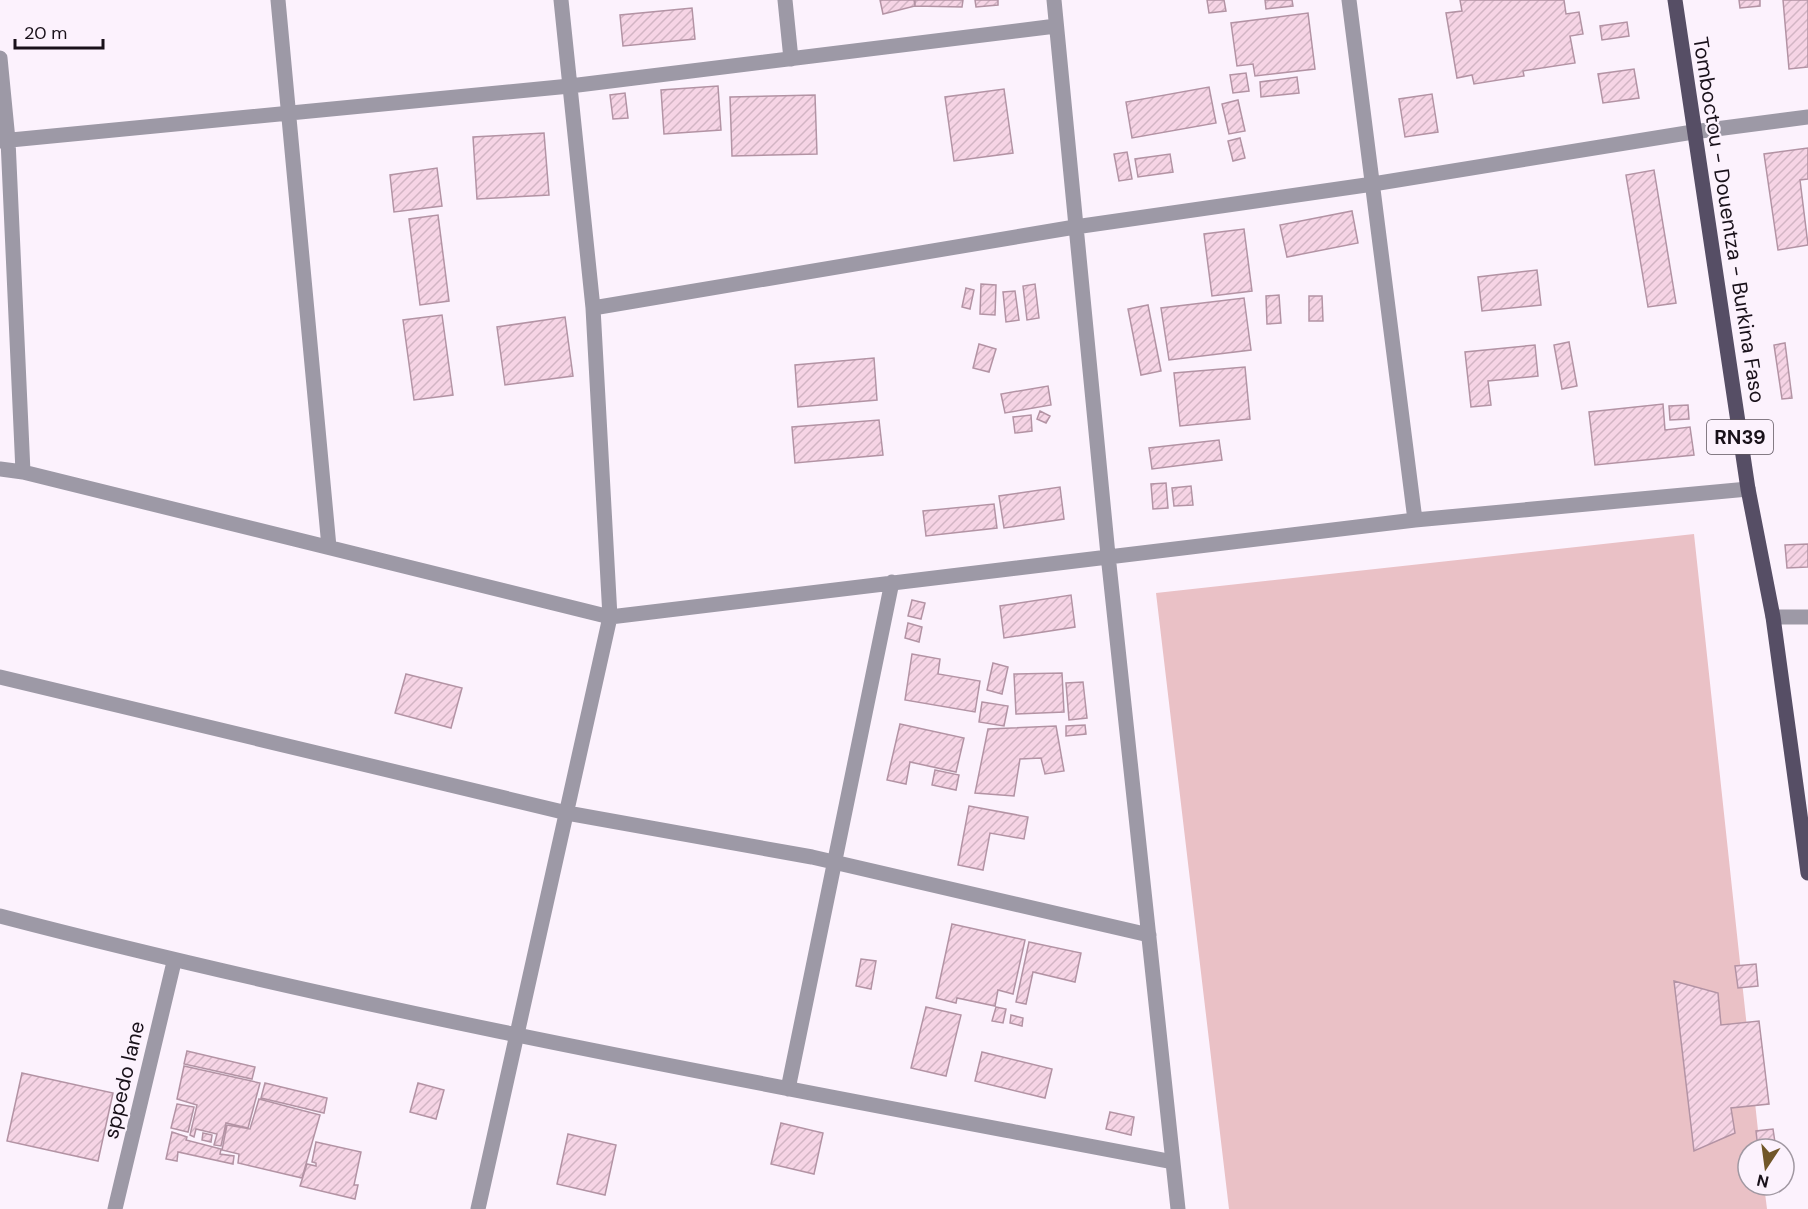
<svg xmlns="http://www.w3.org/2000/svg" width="1808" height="1209" viewBox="0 0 1808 1209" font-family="'DM Sans',sans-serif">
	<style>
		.green { fill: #eac1c6 }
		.building { fill: url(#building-hatch); stroke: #b393a4; stroke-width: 1.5 }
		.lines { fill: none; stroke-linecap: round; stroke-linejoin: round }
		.minor { stroke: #9d99a6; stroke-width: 15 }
		.major { stroke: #564e65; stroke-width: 15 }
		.labels { text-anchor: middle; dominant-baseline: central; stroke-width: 4.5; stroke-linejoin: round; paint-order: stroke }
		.shield { fill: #fcf2fd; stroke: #5d545e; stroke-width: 1.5 }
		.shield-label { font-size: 20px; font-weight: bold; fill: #19111a }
		.street-label { font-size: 21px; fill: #19111a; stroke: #fcf2fd }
	</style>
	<defs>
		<pattern id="building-hatch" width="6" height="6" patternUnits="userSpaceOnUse" patternTransform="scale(1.5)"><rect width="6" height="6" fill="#f6d4e5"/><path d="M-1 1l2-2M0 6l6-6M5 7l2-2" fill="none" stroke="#d2b5c4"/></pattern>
	</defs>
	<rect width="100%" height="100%" fill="#fcf2fd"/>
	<!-- green -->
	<path class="green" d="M1694,534l66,615h-12v36h16l3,24h-538l-73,-616z"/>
	<!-- building -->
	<path class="building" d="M880,0h34l1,6 -32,8z
		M915,0h48l-1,7 -47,-1z
		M975,0h23v5l-22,2z
		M1207,0h17l2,11 -17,2z
		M1265,0h27l1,6 -27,3z
		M1460,0h104l2,14 13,-2 4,22 -13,2 5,27 -52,8 1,5 -50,8 -2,-9 -15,3 -11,-65 16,-2z
		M1739,0h21v6l-20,2z
		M1783,0h25v67l-19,2z
		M692,8l3,31 -72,7 -3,-31z
		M1308,13l7,56 -60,7 -2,-12 -16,2 -6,-43z
		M1627,22l2,14 -27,4 -2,-14z
		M1634,69l5,29 -36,5 -5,-29z
		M1246,73l3,18 -16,2 -3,-18z
		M1297,77l2,16 -38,4 -1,-15z
		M718,86l3,44 -57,4 -3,-44z
		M1209,87l7,36 -84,15 -6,-36z
		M1004,89l9,64 -59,8 -9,-64z
		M625,93l3,25 -15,1 -3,-24z
		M1432,94l6,38 -33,5 -6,-38z
		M815,95l2,59 -85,2 -2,-59z
		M1238,100l7,31 -16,3 -7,-30z
		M544,133l5,62 -72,4 -4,-62z
		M1240,138l5,20 -12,3 -5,-20z
		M1808,148v31l-8,1 8,65 -30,5 -14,-96z
		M1127,152l5,27 -13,2 -5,-27z
		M1170,154l3,18 -35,5 -3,-18z
		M437,168l5,38 -48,6 -4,-37z
		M1654,170l22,133 -28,4 -22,-132z
		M1352,211l6,32 -71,14 -7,-32z
		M438,215l11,86 -29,4 -11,-86z
		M1244,229l8,62 -40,5 -8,-62z
		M1537,270l4,35 -59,6 -4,-34z
		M981,284l15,1 -1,30 -15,-1z
		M1035,284l4,34 -12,2 -4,-34z
		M966,288l8,2 -4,19 -8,-2z
		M1015,291l4,29 -13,2 -3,-30z
		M1279,295l2,28 -14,1 -1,-28z
		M1309,296h13l1,25h-14z
		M1244,298l7,52 -82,10 -8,-52z
		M1148,305l13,66 -20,4 -13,-66z
		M442,315l11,80 -39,5 -11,-80z
		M565,317l8,59 -68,9 -8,-58z
		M1569,342l8,44 -15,3 -8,-44z
		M1785,343l7,55 -10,1 -8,-54z
		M979,344l17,5 -7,23 -16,-4z
		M1535,345l3,31 -50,5 3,24 -20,2 -6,-55z
		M874,358l3,42 -79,7 -3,-42z
		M1245,367l5,52 -70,7 -6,-53z
		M1048,386l3,19 -46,8 -4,-19z
		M1663,404l2,26 25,-3 4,28 -99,10 -6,-53z
		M1688,405l1,14 -19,1 -1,-14z
		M1040,411l10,5 -4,7 -9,-4z
		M1031,415l1,16 -17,2 -2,-16z
		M879,420l4,35 -88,8 -3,-36z
		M1219,440l3,20 -70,9 -3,-21z
		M1166,483l2,25 -15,1 -2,-25z
		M1191,486l2,19 -19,1 -2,-18z
		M1060,487l4,32 -60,9 -5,-32z
		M994,504l3,24 -71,8 -3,-25z
		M1808,544v23l-21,1 -2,-23z
		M1071,595l4,32 -71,11 -4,-32z
		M912,600l13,3 -4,16 -13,-3z
		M908,623l14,4 -3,15 -14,-4z
		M912,654l28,5 -2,15 42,7 -5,31 -70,-12z
		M993,663l15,4 -6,27 -15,-4z
		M1062,673l2,39 -48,2 -2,-40z
		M406,674l56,14 -11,40 -56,-15z
		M1083,682l4,36 -18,2 -3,-37z
		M982,702l26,4 -4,20 -25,-4z
		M900,724l64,14 -8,34 -46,-10 -4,22 -19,-4z
		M1085,725l1,9 -20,2v-10z
		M1056,726l8,45 -19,3 -4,-16 -21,1 -6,37 -39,-3 13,-64z
		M935,770l24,5 -3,15 -24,-5z
		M969,806l59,11 -4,22 -34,-6 -7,37 -25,-5z
		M952,924l73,16 -12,54 -15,-4 -3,16 -38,-8 -1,5 -20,-5z
		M1029,942l52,11 -6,29 -42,-10 -7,32 -10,-2z
		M861,959l15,2 -5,28 -15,-3z
		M1756,964l2,22 -20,2 -3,-22z
		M1674,981l44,12 3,32 38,-4 10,83 -38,4 4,25 -41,18z
		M926,1007l35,8 -15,61 -35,-8z
		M996,1007l10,2 -3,14 -11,-2z
		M1011,1015l12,3 -1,8 -12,-3z
		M187,1051l68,16 -3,12 -68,-15z
		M982,1052l70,17 -7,29 -70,-17z
		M184,1066l76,17 -12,45 -22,-5 -5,23 -7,-1 3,-11 -21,-5 -2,8 -4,-2 7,-30 -20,-6z
		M22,1073l91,20 -15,68 -91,-20z
		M265,1083l62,15 -3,15 -63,-15z
		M418,1083l26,7 -8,29 -26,-7z
		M259,1099l61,16 -18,63 -64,-15 1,-9 -17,-4 5,-25 23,4z
		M177,1104l17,3 -6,25 -17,-4z
		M1110,1112l24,5 -3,18 -25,-6z
		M781,1123l42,10 -9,41 -43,-10z
		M1773,1129l3,20h-18l-2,-18z
		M172,1132l15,5 -1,3 35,9 -1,5 14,2 -1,8 -55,-12 -1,9 -11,-2z
		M203,1133l9,2 -1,7 -9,-2z
		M568,1134l48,11 -11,50 -48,-11z
		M316,1142l45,10 -7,33h4l-3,14 -55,-13 7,-22 9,2v-3l-4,-1z"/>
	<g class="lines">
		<!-- minor -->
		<path class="minor" d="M278,0l51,547
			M785,0l6,59
			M1054,0l54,555 70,654
			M1349,0l66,520
			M0,58l8,82 15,332
			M0,141l570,-55 486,-60
			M593,308l482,-81 298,-43 320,-52 115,-15
			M0,469l23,3 587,145 805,-97 333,-31
			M1773,617h35
			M0,677l567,136 245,44 337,78
			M0,916c387,101 781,171 1173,246
			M788,1089l104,-507
			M115,1209l59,-247
			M478,1209l132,-592 -17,-309 -32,-308"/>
		<!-- major -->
		<path class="major" d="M1675,0l73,489 25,128 35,256"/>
	</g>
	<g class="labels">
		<!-- shield labels -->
		<rect class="shield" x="1707" y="420" width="66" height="34" rx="4.5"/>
		<g class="shield-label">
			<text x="1740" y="437">RN39</text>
		</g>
		<!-- street labels -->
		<g class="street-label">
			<text transform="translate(1729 220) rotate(81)">Tomboctou - Douentza - Burkina Faso</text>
			<text transform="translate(124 1080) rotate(-77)">sppedo lane</text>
		</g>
	</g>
	<!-- north arrow -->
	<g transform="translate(1766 1167) rotate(193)"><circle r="28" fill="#fcf2fd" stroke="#a198a2" stroke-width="1.5"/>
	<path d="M0-4.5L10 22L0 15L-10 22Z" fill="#715729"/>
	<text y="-9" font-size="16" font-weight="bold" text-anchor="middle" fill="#19111a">N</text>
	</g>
	<!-- scale -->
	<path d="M15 39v9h88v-9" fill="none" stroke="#19111a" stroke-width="3"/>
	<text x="24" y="39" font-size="18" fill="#19111a" stroke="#fcf2fd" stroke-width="4.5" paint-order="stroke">20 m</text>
</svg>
